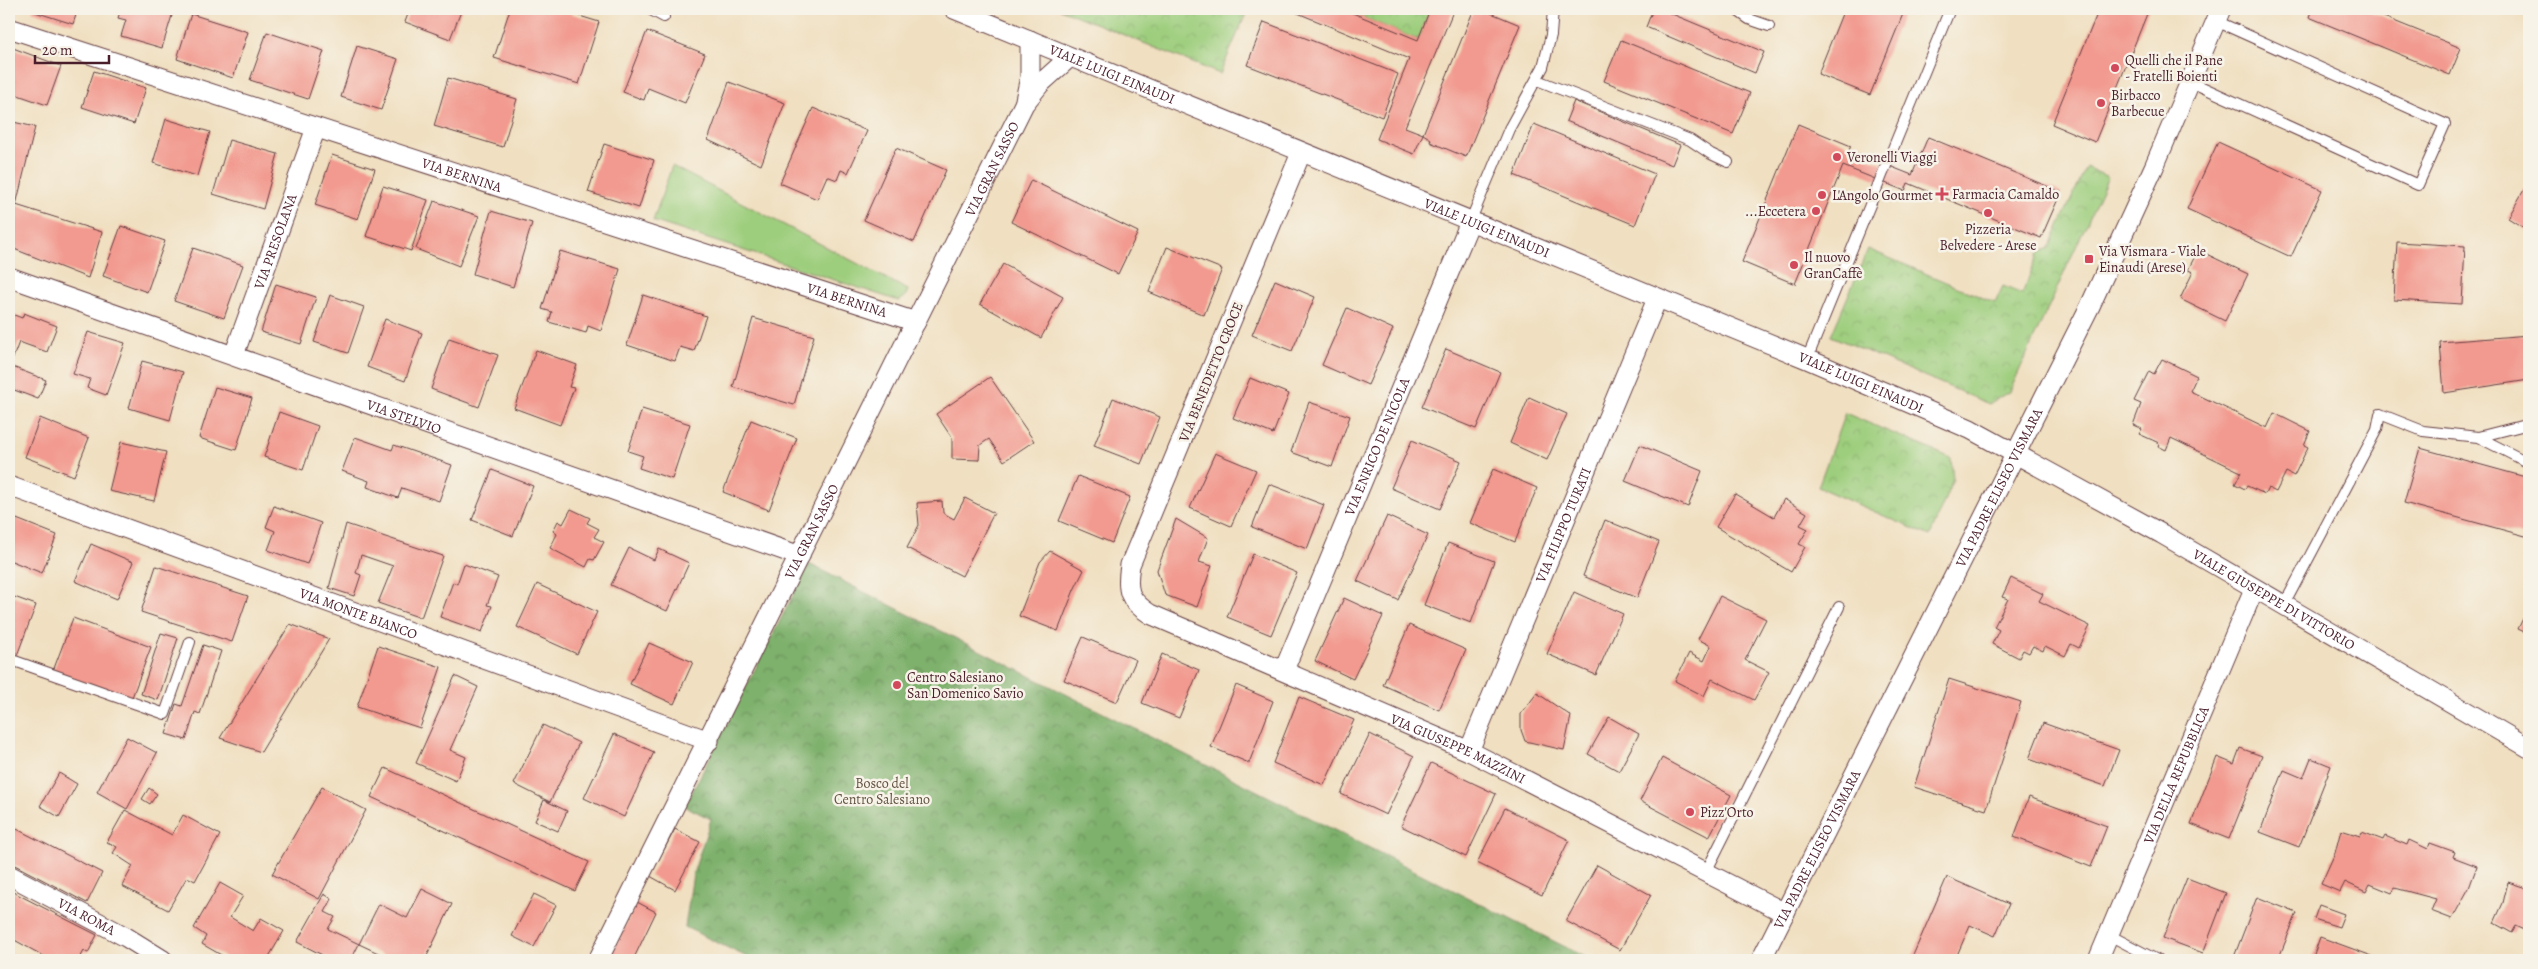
<svg xmlns="http://www.w3.org/2000/svg" width="2538" height="969" viewBox="0 0 2538 969" font-family="Alegreya,serif">
	<style>
		.green { fill: #9dce7d; stroke: #747654 }
		.forest { fill: url(#forest-crowns); stroke: #64684c }
		.park { fill: url(#park-crowns); stroke: #747654 }
		.building { fill: #f29a8f }
		.lines { fill: none; stroke-linecap: round; stroke-linejoin: round }
		.lane-casing { stroke: #633c41; stroke-width: 12 }
		.street-casing { stroke: #633c41; stroke-width: 21 }
		.lane { stroke: #fff; stroke-width: 10 }
		.street { stroke: #fff; stroke-width: 19 }
		.poi-dot { fill: #d1495b; stroke: #f7f3e8; stroke-width: 2 }
		.labels { text-anchor: middle; dominant-baseline: central; stroke-width: 5; stroke-linejoin: round; paint-order: stroke }
		.poi-label { font-size: 14px; fill: #4a1f2b; stroke: #f7f3e8; text-anchor: start }
		.street-label { font-size: 14px; fill: #4a1f2b; stroke: #f7f3e8 }
		.park-label { font-size: 14px; fill: #635444; stroke: #f7f3e8 }
	</style>
	<defs>
		<pattern id="forest-crowns" width="20" height="18" patternUnits="userSpaceOnUse" patternTransform="scale(1.25)"><rect width="20" height="18" fill="#7eb16c"/><path d="M2 6a3 3 0 1 1 6 0M12 15a3 3 0 1 1 6 0" fill="none" stroke="#698f59"/></pattern>
		<pattern id="park-crowns" width="20" height="18" patternUnits="userSpaceOnUse" patternTransform="scale(1.25)"><rect width="20" height="18" fill="#9dce7d"/><path d="M2 6a3 3 0 1 1 6 0M12 15a3 3 0 1 1 6 0" fill="none" stroke="#89b06c"/></pattern>
	</defs>
	<rect width="100%" height="100%" fill="#f7f3e8"/>
	<filter id="ink" filterUnits="userSpaceOnUse"><feTurbulence type="fractalNoise" baseFrequency=".02" numOctaves="2"/><feDisplacementMap in="SourceGraphic" scale="10" xChannelSelector="R" yChannelSelector="G"/><feConvolveMatrix kernelMatrix="1 2 1 2 8 2 1 2 1" color-interpolation-filters="sRGB"/></filter>
	<filter id="wash" filterUnits="userSpaceOnUse"><feTurbulence type="fractalNoise" baseFrequency=".0096" numOctaves="4" result="noise"/><feDisplacementMap in="SourceGraphic" scale="20" xChannelSelector="R" yChannelSelector="G"/><feGaussianBlur stdDeviation="1.12" result="paint"/><feColorMatrix in="noise" values="0 0 0 0 0 0 0 0 0 0 0 0 0 0 0 0 0 1.4 0 .05"/><feComposite in="paint" operator="in"/></filter>
	<g filter="url(#wash)">
		<rect width="100%" height="100%" fill="#f0dfc0"/>
		<!-- green -->
		<path class="green" d="M672,166l236,124 -3,7 -6,4 -246,-80z"/>
		<!-- forest -->
		<path class="forest" d="M809,564l782,396h-838l-68,-33 8,-53 18,-55 -26,-13z"/>
		<!-- park -->
		<path class="park" d="M1060,9h188l-28,65z
			M1343,9h87l-12,31z
			M2086,167l22,10 -98,214 -21,13 -158,-68 37,-87 127,54 8,-17 19,8 17,-41 10,-5z
			M1845,413l106,45 2,21 -23,57 -112,-49z"/>
		<g id="blocks">
			<!-- building -->
			<path class="building" d="M33,9h45l-5,15 -41,-13z
				M121,9h53l-12,39 -41,-12 5,-16 -8,-2z
				M410,9h52l-12,30 -45,-17z
				M510,9h47l42,13 -20,62 -85,-26z
				M1288,9h55l75,31 12,-31h24l-49,118 18,7 51,-125 9,3 1,-2 36,15 -54,132 -36,-15 1,-3 -8,-5 -9,20 -37,-15 32,-80z
				M1653,9h7l104,43 -9,21 -109,-46z
				M1844,9h61l-35,86 -52,-21z
				M2099,9h50l-54,133 -43,-18z
				M2312,9h52l97,39 -11,27 -141,-58z
				M191,14l57,18 -15,46 -56,-19z
				M1264,22l134,52 -16,43 -135,-52z
				M647,31l58,23 -20,49 -37,-15 -4,12 -21,-8z
				M267,32l57,19 -16,48 -58,-19z
				M1621,40l129,53 -17,41 -129,-53z
				M357,46l41,13 -17,51 -40,-13z
				M13,48l48,18 -14,39 -38,-13v-31z
				M94,71l52,17 -12,36 -52,-17z
				M448,78l69,21 -14,48 -69,-21z
				M729,82l56,21 -24,62 -53,-25z
				M1574,101l106,44 -8,20 -106,-44z
				M813,108l54,23 -19,42 -7,-3 -4,10 -10,-4 -10,23 -37,-16z
				M166,119l44,13 -13,44 -44,-13z
				M9,121l26,6 -19,78 86,27 -14,46 -79,-31z
				M1534,124l121,50 -20,51 -121,-50z
				M1798,124l53,22 -2,4 63,25 16,-38 133,55 -20,46 -133,-55 -3,8 -62,-25 -48,118 -53,-22z
				M229,140l49,14 -15,55 -50,-15z
				M2218,142l104,48 -31,67 -104,-48z
				M604,144l50,16 -15,48 -51,-16z
				M896,148l50,22 -32,72 -50,-22z
				M332,155l43,14 -17,50 -43,-14z
				M1031,180l107,52 -20,42 -107,-52z
				M2529,181v50l-21,-13z
				M383,186l45,14 -17,51 -45,-15z
				M434,201l45,15 -20,50 -43,-17z
				M491,211l41,12 -19,64 -40,-13z
				M121,226l44,15 -18,51 -44,-16z
				M2397,242l68,4 -3,58 -68,-4z
				M1167,247l55,22 -18,46 -55,-23z
				M193,248l50,17 -19,53 -50,-17z
				M2198,250l50,24 -23,47 -45,-22 13,-27 -5,-2z
				M560,251l60,18 -19,62 -13,-5 -2,7 -37,-11 3,-10 -10,-3z
				M1003,264l60,33 -22,41 -61,-34z
				M1275,280l40,17 -23,54 -40,-16z
				M276,284l40,13 -15,47 -40,-12z
				M330,295l34,12 -16,46 -34,-11z
				M643,295l63,21 -12,35 -14,-4 -5,14 -48,-16z
				M1347,308l46,21 -25,56 -46,-20z
				M9,313l13,5 2,-5 33,13 -10,26 -28,-10 -9,24 36,14 -8,19 -29,-11z
				M753,318l61,18 -20,69 -61,-18z
				M385,319l37,14 -17,48 -38,-14z
				M88,332l37,11 -19,52 -19,-7 3,-9 -17,-5z
				M2529,335v45l-85,13 -4,-51z
				M449,338l49,17 -19,52 -48,-18z
				M1446,349l54,23 -24,57 -54,-22z
				M536,350l41,15 -8,22 5,1 -14,37 -46,-17z
				M2162,359l35,17 -7,15 77,37 7,-15 36,18 -6,14 4,2 -14,29 -8,-4 -10,20 -8,-4 -3,6 -18,-8 -2,3 -10,-5 6,-12 -70,-34 -5,12 -8,-4 1,-3 -20,-9 3,-5 -9,-4 8,-21 -7,-3 15,-30 5,3z
				M142,361l41,11 -13,48 -41,-12z
				M990,377l44,64 -30,20 -15,-22 -9,6 -1,15 -27,-1v-21l-16,-24z
				M1250,378l39,16 -16,40 -40,-16z
				M215,387l37,11 -16,52 -37,-12z
				M1529,397l38,17 -20,46 -37,-17z
				M1113,398l47,19 -19,47 -47,-18z
				M1309,402l41,14 -18,51 -41,-15z
				M642,409l48,15 -18,55 -33,-11 4,-12 -15,-5z
				M279,412l39,14 -15,44 -39,-13z
				M40,418l49,20 -15,38 -49,-19z
				M751,420l46,18 -28,72 -46,-18z
				M355,437l37,13 2,-5 58,20 -13,36 -37,-13 -4,10 -31,-11 2,-6 -27,-10z
				M1412,440l49,21 -21,48 -49,-21z
				M121,442l45,10 -12,49 -45,-10z
				M1640,445l62,26 -14,36 -63,-26z
				M2420,448l109,30v59l-125,-34z
				M1215,453l41,17 -25,56 -41,-18z
				M1493,469l44,19 -22,54 -45,-19z
				M492,470l41,16 -20,50 -41,-16z
				M1078,476l52,21 -18,46 -53,-22z
				M1269,484l55,21 -17,44 -55,-22z
				M1735,494l39,23 10,-18 23,14 -7,12 8,4 -9,15 6,3 -14,25 -75,-45z
				M965,498l29,15 -32,63 -55,-28 12,-23 -2,-22 25,-2 1,12 11,6z
				M274,506l47,17 -14,41 -39,-14 7,-19 -9,-4z
				M571,509l19,9 -3,5 12,6 -5,8 10,5 -10,18 -4,-1 -4,8 -36,-19 7,-14 -4,-3 5,-10 5,3z
				M9,516l48,19 -15,38 -33,-13z
				M1387,516l41,19 -30,65 -41,-19z
				M1176,519l32,19 -9,24 13,4 -15,41 -32,-12 -8,-25z
				M1605,520l54,22 -22,56 -54,-22z
				M346,524l97,32 -22,62 -43,-15 15,-37 -32,-11 -5,18 5,2 -7,21 -25,-8z
				M1448,543l46,18 -23,62 -47,-18z
				M91,544l42,18 -16,37 -42,-18z
				M629,548l25,12 5,-11 30,14 -22,48 -56,-26z
				M1050,551l34,19 -10,20 -16,41 -39,-15 21,-54z
				M1253,554l44,19 -26,62 -44,-18z
				M464,564l34,13 -11,28 5,1 -10,26 -42,-15 13,-35 4,2z
				M156,566l92,30 -16,46 -91,-30z
				M2011,578l32,16 -4,7 51,25 -11,22 -8,-4 -6,12 -20,-10 -2,5 -10,-5 -4,7 -6,-3 -4,8 -27,-14 7,-14 -5,-3 14,-28 -6,-2z
				M537,584l60,28 -20,42 -60,-27z
				M1574,592l49,22 -27,61 -49,-21z
				M9,595l27,10 -20,53 -7,-3z
				M1720,596l46,23 -21,41 24,12 -15,28 -42,-21 -8,17 -29,-15 14,-28 15,8 7,-15 -13,-7z
				M1344,598l39,18 -30,63 -38,-18z
				M2529,606v28l-11,-5z
				M73,618l78,29 -20,53 -78,-29z
				M290,624l39,15 -68,113 -41,-14z
				M1409,625l57,25 -27,60 -56,-25z
				M161,633l17,5 -20,62 -17,-6z
				M1083,637l53,23 -19,42 -53,-22z
				M649,643l44,19 -19,42 -44,-20z
				M203,645l18,6 -21,63 -5,-2 -9,28 -20,-6 10,-30 6,2z
				M378,646l63,21 -21,61 -63,-21z
				M1162,654l37,16 -20,48 -37,-15z
				M455,676l23,11 -28,63 16,7 -10,24 -40,-18z
				M1949,679l72,23 -35,108 -72,-23z
				M1236,685l37,16 -24,62 -38,-16z
				M1537,693l34,23 -7,34 -39,-9 -4,-11v-16z
				M1299,697l55,23 -30,65 -51,-22z
				M1609,717l30,17 -20,37 -31,-17z
				M2043,723l76,27 -14,36 -76,-27z
				M543,725l36,18 -29,59 -36,-18z
				M614,734l40,18 -30,65 -40,-19z
				M1370,734l44,22 -28,59 -45,-21z
				M127,737l30,16 -30,56 -30,-17z
				M2240,748l22,8 -33,83 -38,-15 26,-67 17,7z
				M1662,758l69,37 -22,42 -69,-36z
				M2311,758l20,8 -32,81 -39,-15 24,-62 19,8z
				M1431,763l65,31 -30,63 -65,-31z
				M385,768l204,94 -14,29 -204,-94z
				M59,773l18,11 -18,33 -19,-11z
				M322,787l44,23 -47,89 -47,-25z
				M149,788l8,6 -7,10 -8,-5z
				M2029,797l78,29 -16,41 -77,-30z
				M544,800l23,11 -9,20 -23,-10z
				M1505,808l64,32 -27,55 -65,-32z
				M125,810l47,25 11,-20 37,20 -25,46 -8,-4 -19,33 -46,-24 11,-20 -20,-13 4,-6 -10,-5z
				M9,825l93,48 -15,30 -78,-41z
				M675,829l25,13 -25,48 -25,-14z
				M2341,830l19,6 2,-4 21,8 2,-4 22,9 2,-5 19,9 2,-6 25,9 -2,5 24,9 -8,22 -17,31 -21,-8 5,-12 -41,-11 -3,5 -22,-9 -4,8 -21,-10 -5,10 -19,-8 14,-31z
				M1597,865l54,30 -31,55 -54,-29z
				M1947,877l62,27 -14,32 -25,-11 -15,35h-44z
				M2187,878l39,15 -23,60 -40,-15z
				M2508,882l21,7v43l-13,-6 -4,7 -18,-10 9,-20z
				M220,883l23,13 -13,21 23,14 8,-13 23,13 -17,29h-37l-28,-16 4,-8 -12,-8z
				M422,889l30,15 -25,52 9,4h-43l-34,-16 20,-40 28,14z
				M9,890l88,45 -9,18 -4,-2 -5,9h-28l-42,-23z
				M324,894l8,5 -7,13 10,5 -7,12 31,15 -8,16h-19l-35,-18z
				M534,894l22,11 -22,42 -22,-11z
				M2257,897l40,16 -19,47h-35l-9,-3z
				M637,902l19,10 -23,48h-24z
				M2319,905l25,9 -5,13 -25,-8z
				M2320,937l63,23h-71z"/>
		</g>
	</g>
	<g filter="url(#ink)">
		<use href="#blocks" fill-opacity="0" stroke="#633c41" stroke-width="1"/>
		<g class="lines">
			<defs>
				<path id="lane" d="M649,9l15,8
					M1735,9l14,10 20,7
					M1537,80l153,60 21,14 17,8
					M2191,82l227,103 27,-61 -229,-103
					M1470,222l39,-93 34,-62 8,-32 2,-26
					M1807,359l143,-350
					M2478,437l51,26
					M2284,605l93,-176 3,-15 43,17 55,6 51,-13
					M9,659l156,55 25,-72
					M1706,872l133,-265
					M2109,935l48,25"/>
				<g id="street">
					<path id="s1" d="M954,9l853,350 163,70 192,105 367,214"/>
					<path id="s2" d="M9,28l907,294"/>
					<path d="M1025,100l5,-23v-37"/>
					<path id="s3" d="M1301,153l-171,412c-4,25 -2,35 20,49l319,137 316,162"/>
					<path id="s4" d="M9,277l791,279"/>
					<path id="s5" d="M234,355l82,-227"/>
					<path id="s6" d="M9,486l700,255"/>
					<path id="s7" d="M1284,670l186,-448"/>
					<path id="s8" d="M1469,751l188,-452"/>
					<path id="s9" d="M9,875l117,62 37,23"/>
					<path id="s10" d="M598,960l426,-856 16,-20 30,-27"/>
					<path id="s11" d="M1761,960l329,-654 64,-139 67,-158"/>
					<path id="s12" d="M2098,960l156,-371"/>
				</g>
			</defs>
			<!-- lane casing -->
			<use href="#lane" class="lane-casing"/>
			<!-- street casing -->
			<use href="#street" class="street-casing"/>
			<!-- lane -->
			<use href="#lane" class="lane"/>
			<!-- street -->
			<use href="#street" class="street"/>
		</g>
	</g>
	<!-- markers -->
	<g class="poi-dot">
		<circle cx="2115" cy="68" r="5"/>
		<circle cx="2101" cy="103" r="5"/>
		<circle cx="1837" cy="157" r="5"/>
		<path d="M1939.5 186.5h5v5h5v5h-5v5h-5v-5h-5v-5h5z"/>
		<circle cx="1822" cy="195" r="5"/>
		<circle cx="1816" cy="211" r="5"/>
		<circle cx="1988" cy="213" r="5"/>
		<rect x="2084" y="254" width="10" height="10" rx="2.5"/>
		<circle cx="1794" cy="265" r="5"/>
		<circle cx="897" cy="685" r="5"/>
		<circle cx="1690" cy="812" r="5"/>
	</g>
	<g class="labels">
		<!-- poi labels -->
		<g class="poi-label">
			<text x="2125" y="60">Quelli che il Pane<tspan x="2125" dy="16">- Fratelli Boienti</tspan></text>
			<text x="2111" y="95">Birbacco<tspan x="2111" dy="16">Barbecue</tspan></text>
			<text x="1847" y="157">Veronelli Viaggi</text>
			<text x="1952" y="194">Farmacia Camaldo</text>
			<text x="1832" y="195">L'Angolo Gourmet</text>
			<text x="1806" y="211" text-anchor="end">...Eccetera</text>
			<text x="1988" y="229" text-anchor="middle">Pizzeria<tspan x="1988" dy="16">Belvedere - Arese</tspan></text>
			<text x="2099" y="251">Via Vismara - Viale<tspan x="2099" dy="16">Einaudi (Arese)</tspan></text>
			<text x="1804" y="257">Il nuovo<tspan x="1804" dy="16">GranCaffè</tspan></text>
			<text x="907" y="677">Centro Salesiano<tspan x="907" dy="16">San Domenico Savio</tspan></text>
			<text x="1700" y="812">Pizz'Orto</text>
		</g>
		<!-- street labels -->
		<g class="street-label">
			<text stroke="none"><textPath href="#s1" startOffset="171">VIALE LUIGI EINAUDI</textPath></text>
			<text stroke="none"><textPath href="#s10" startOffset="884">VIA GRAN SASSO</textPath></text>
			<text stroke="none"><textPath href="#s2" startOffset="476">VIA BERNINA</textPath></text>
			<text stroke="none"><textPath href="#s1" startOffset="576">VIALE LUIGI EINAUDI</textPath></text>
			<text stroke="none"><textPath href="#s5" startOffset="121">VIA PRESOLANA</textPath></text>
			<text stroke="none"><textPath href="#s2" startOffset="881">VIA BERNINA</textPath></text>
			<text transform="translate(1211 372) rotate(-68)">VIA BENEDETTO CROCE</text>
			<text stroke="none"><textPath href="#s1" startOffset="981">VIALE LUIGI EINAUDI</textPath></text>
			<text stroke="none"><textPath href="#s4" startOffset="419">VIA STELVIO</textPath></text>
			<text stroke="none"><textPath href="#s7" startOffset="242">VIA ENRICO DE NICOLA</textPath></text>
			<text stroke="none"><textPath href="#s11" startOffset="529">VIA PADRE ELISEO VISMARA</textPath></text>
			<text stroke="none"><textPath href="#s8" startOffset="245">VIA FILIPPO TURATI</textPath></text>
			<text stroke="none"><textPath href="#s10" startOffset="479">VIA GRAN SASSO</textPath></text>
			<text stroke="none"><textPath href="#s1" startOffset="1448">VIALE GIUSEPPE DI VITTORIO</textPath></text>
			<text stroke="none"><textPath href="#s6" startOffset="372">VIA MONTE BIANCO</textPath></text>
			<text stroke="none"><textPath href="#s3" startOffset="840">VIA GIUSEPPE MAZZINI</textPath></text>
			<text stroke="none"><textPath href="#s12" startOffset="201">VIA DELLA REPUBBLICA</textPath></text>
			<text stroke="none"><textPath href="#s11" startOffset="124">VIA PADRE ELISEO VISMARA</textPath></text>
			<text stroke="none"><textPath href="#s9" startOffset="88">VIA ROMA</textPath></text>
		</g>
		<!-- park labels -->
		<g class="park-label">
			<text x="882" y="783">Bosco del<tspan x="882" dy="16">Centro Salesiano</tspan></text>
		</g>
	</g>
	<!-- margin -->
	<rect width="2538" height="969" fill="none" stroke="#f7f3e8" stroke-width="30"/>
	<!-- scale -->
	<path d="M35 55v8h74v-8" fill="none" stroke="#4a1f2b" stroke-width="2.5"/>
	<text x="42" y="55" font-size="15" fill="#4a1f2b" stroke="#f7f3e8" stroke-width="4" paint-order="stroke">20 m</text>
</svg>
